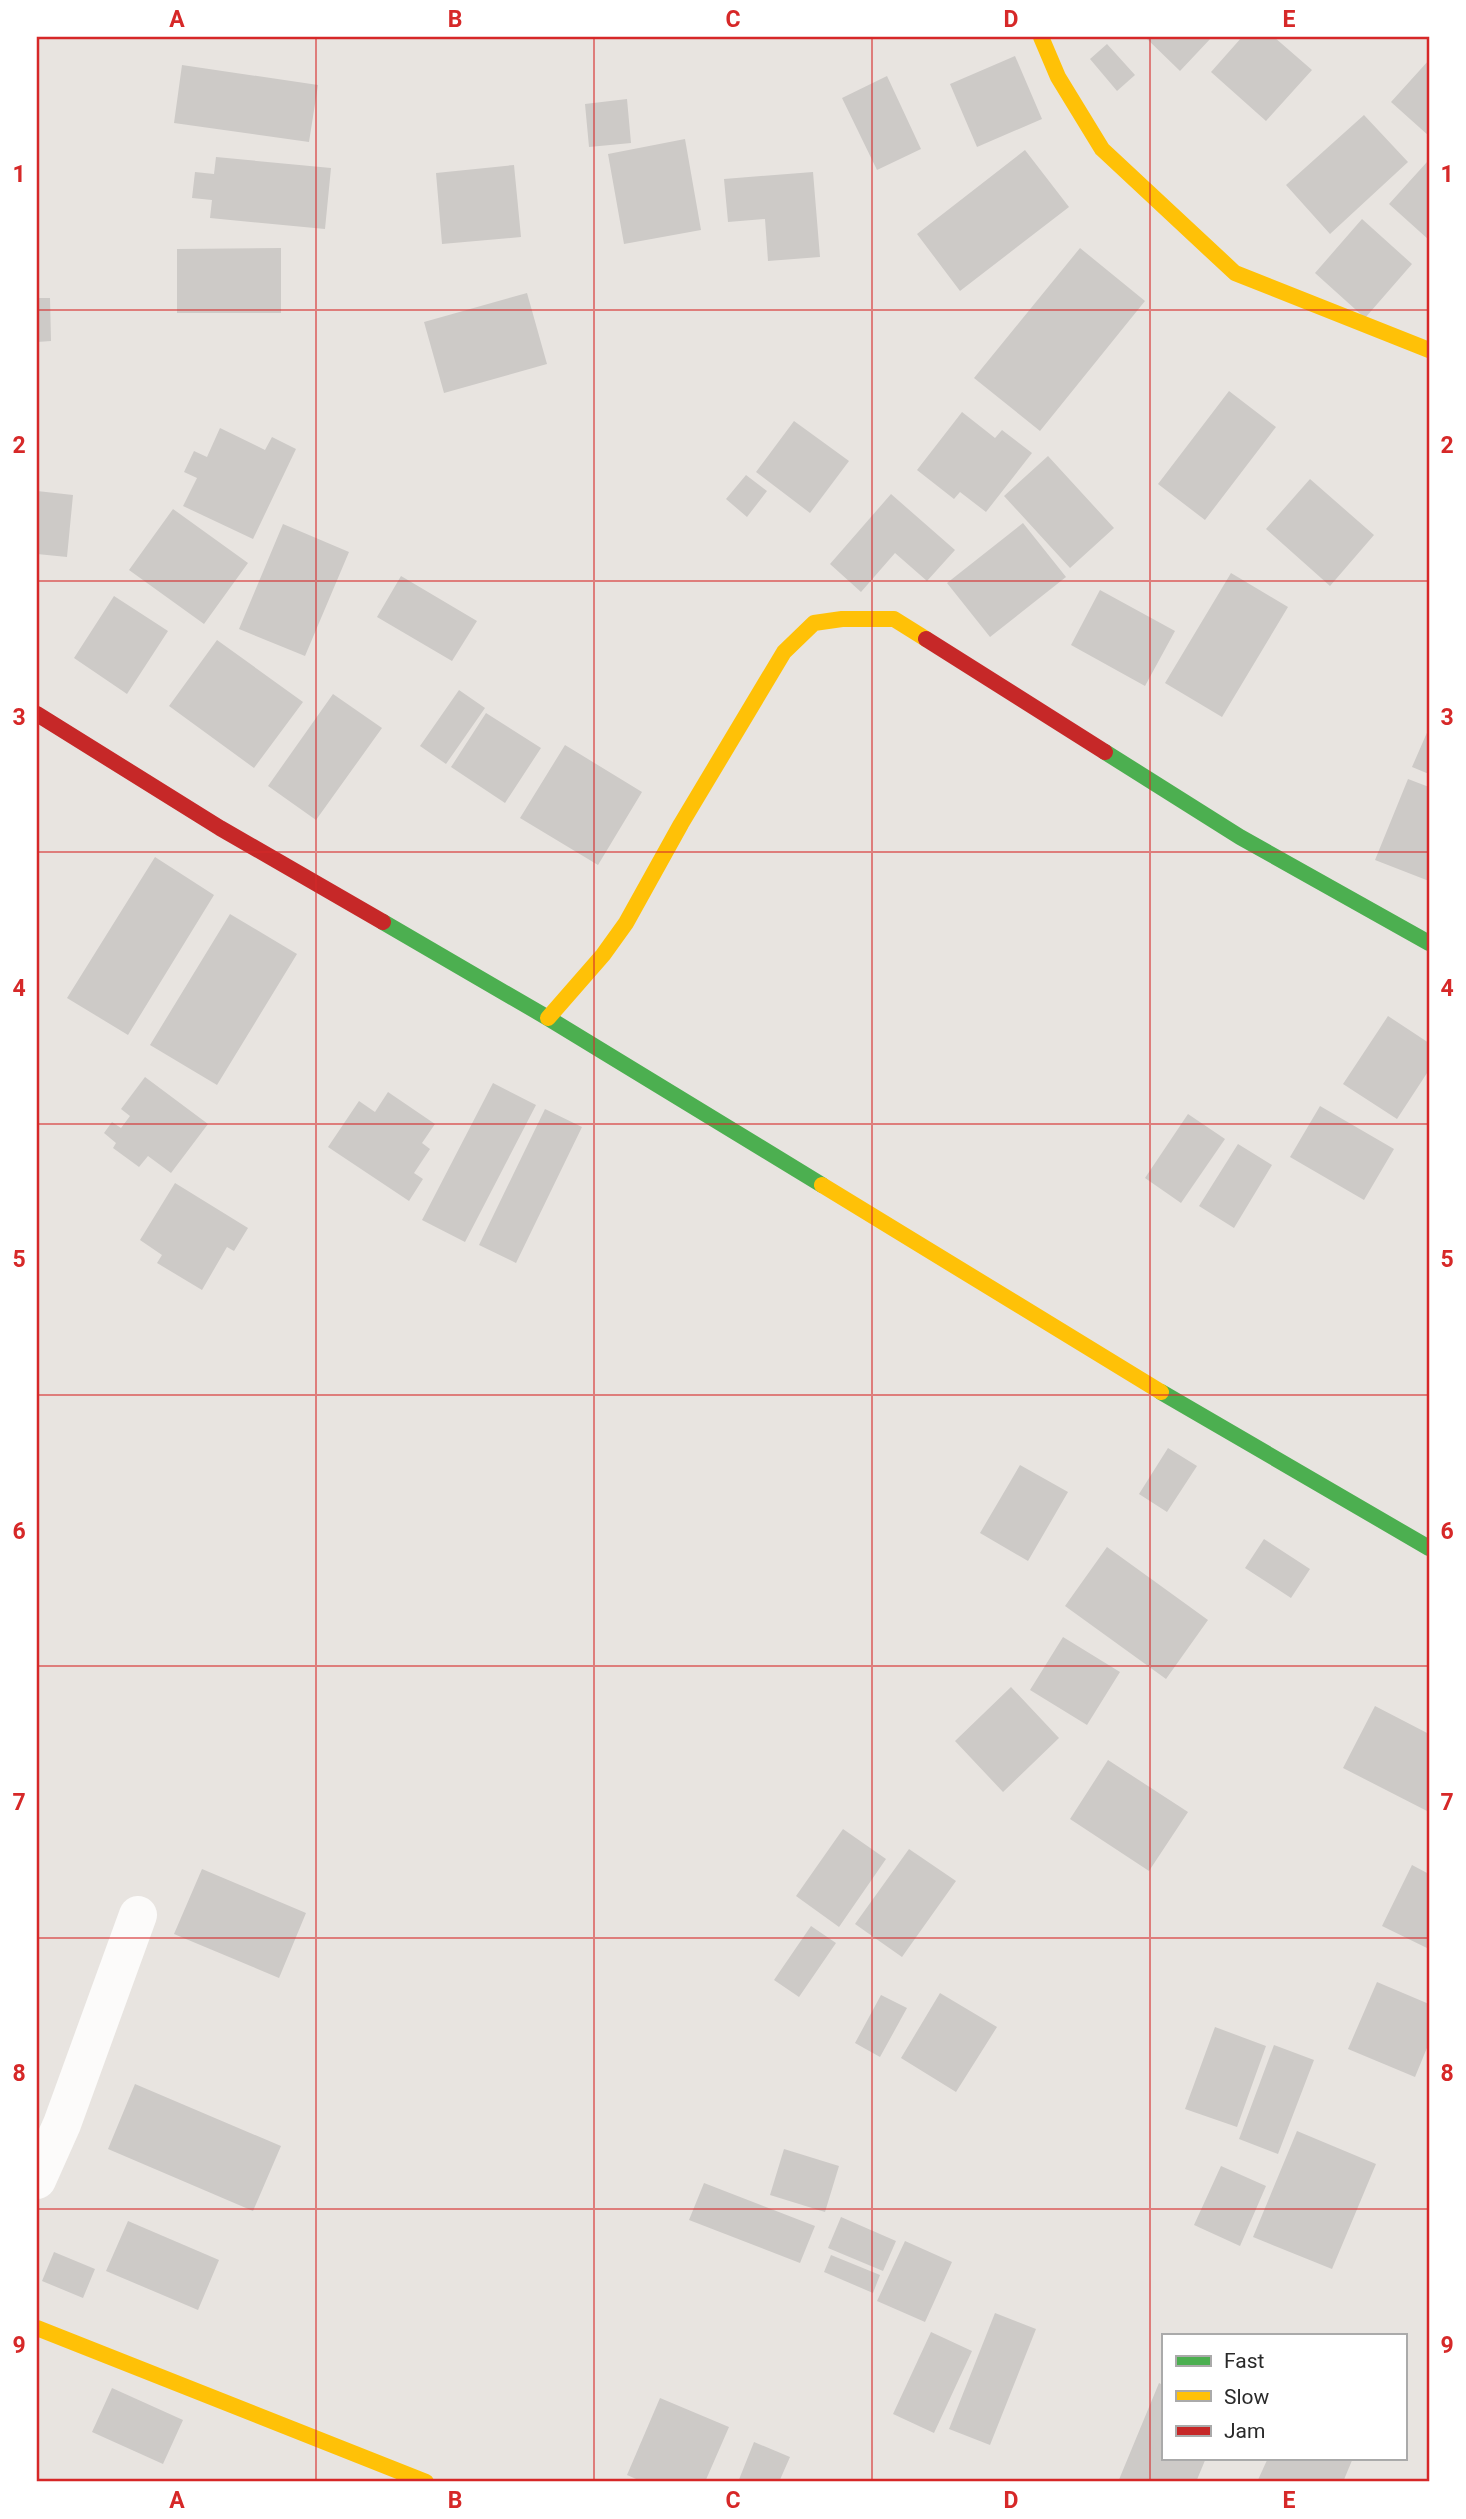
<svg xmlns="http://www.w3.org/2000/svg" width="1466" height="2519" viewBox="0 0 1466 2519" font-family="Roboto,sans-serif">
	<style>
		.building { fill: #cdcac7 }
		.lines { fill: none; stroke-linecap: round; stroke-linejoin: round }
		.street { stroke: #fcfbfa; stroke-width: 38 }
		.fast { stroke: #4caf50; stroke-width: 16 }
		.slow { stroke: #ffc107; stroke-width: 16 }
		.jam { stroke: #c62828; stroke-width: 16 }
		.grid { fill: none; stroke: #d62828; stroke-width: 2; stroke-opacity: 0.55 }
		.neatline { fill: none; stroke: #d62828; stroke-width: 2.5 }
		.grid-label { font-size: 23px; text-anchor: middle; font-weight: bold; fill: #d62828 }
	</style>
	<rect width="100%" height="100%" fill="#e8e4e0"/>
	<!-- building -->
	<path class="building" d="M1145,37h67l-32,34z
		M1242,37h32l38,33 -46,51 -55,-49z
		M1107,44l28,31 -18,16 -27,-32z
		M1015,56l27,63 -65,28 -27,-63z
		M1429,60v76l-38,-34z
		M182,65l136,20 -9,57 -135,-19z
		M887,76l34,73 -44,21 -35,-72z
		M627,99l4,44 -42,4 -4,-43z
		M1364,115l44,47 -78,72 -44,-49z
		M685,139l16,91 -77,14 -16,-90z
		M1025,150l44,57 -109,84 -43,-57z
		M216,157l115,11 -6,61 -115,-11 2,-18 -20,-2 3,-26 19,2z
		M1427,162l2,2v76l-40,-36z
		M514,165l7,72 -79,7 -6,-71z
		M813,172l7,85 -52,4 -3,-42 -37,3 -4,-43z
		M1362,219l50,45 -47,54 -50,-45z
		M281,248v65h-104v-64z
		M1080,248l65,53 -105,130 -66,-53z
		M527,293l20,71 -103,29 -20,-71z
		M37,298h13l1,43 -14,1z
		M1229,391l47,36 -71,93 -47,-36z
		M962,412l33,26 7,-8 30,23 -46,59 -26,-20 -6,7 -37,-29z
		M794,421l55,40 -39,52 -54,-41z
		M220,428l45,22 7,-13 24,12 -43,90 -70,-33 14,-28 -13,-6 10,-21 13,6z
		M1048,456l66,72 -44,40 -66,-72z
		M746,475l21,16 -20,26 -21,-18z
		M1310,479l64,56 -44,51 -64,-57z
		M37,491l36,4 -6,62 -30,-3z
		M891,494l64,56 -28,31 -32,-28 -34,39 -31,-28z
		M173,509l75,54 -44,61 -75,-54z
		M1023,523l43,54 -76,60 -43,-54z
		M283,524l66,28 -44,104 -66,-27z
		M1231,573l57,34 -66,110 -57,-34z
		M401,576l76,45 -25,40 -75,-44z
		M1100,590l75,41 -30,55 -74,-41z
		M114,596l54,35 -41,63 -53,-36z
		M217,640l86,62 -49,66 -85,-62z
		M459,690l26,18 -39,56 -26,-18z
		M333,694l49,34 -66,92 -48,-34z
		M486,713l55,35 -36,55 -54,-36z
		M1429,728v46l-17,-7z
		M565,745l77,47 -44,73 -78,-47z
		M1408,779l21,8v94l-54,-21z
		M155,857l59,38 -86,140 -61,-37z
		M230,914l67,40 -80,131 -67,-40z
		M1388,1016l41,27v27l-32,49 -54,-35z
		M145,1077l63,47 -37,49 -23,-17 -9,11 -26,-19 3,-5 -12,-10 8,-11 9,6 9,-12 -9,-7z
		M493,1083l43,22 -71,137 -43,-22z
		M388,1092l47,32 -13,19 8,6 -16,24 9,6 -14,22 -81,-54 31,-46 16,11z
		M1320,1106l74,43 -30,51 -74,-43z
		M545,1109l37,18 -66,136 -37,-18z
		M1188,1114l37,25 -44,64 -36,-25z
		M1238,1144l34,21 -38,63 -35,-22z
		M175,1183l73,45 -14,23 -7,-4 -25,43 -45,-27 5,-8 -22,-15z
		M1168,1448l29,18 -30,46 -28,-18z
		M1020,1465l48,27 -40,69 -48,-28z
		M1264,1539l46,30 -19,29 -46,-30z
		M1107,1547l101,73 -42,59 -101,-73z
		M1063,1637l57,35 -33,53 -57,-35z
		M1011,1687l48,51 -56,54 -48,-51z
		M1375,1706l54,28v78l-86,-44z
		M1108,1760l80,52 -39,59 -79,-52z
		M843,1829l43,30 -47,68 -43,-31z
		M909,1849l47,32 -54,76 -47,-33z
		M1412,1865l17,9v75l-47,-23z
		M202,1869l104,44 -27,65 -105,-44z
		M811,1926l25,17 -37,54 -25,-17z
		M1377,1982l52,22v39l-14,34 -67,-28z
		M940,1993l57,34 -41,65 -55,-34z
		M881,1995l26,13 -27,49 -25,-14z
		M1215,2027l51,19 -29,81 -52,-18z
		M1274,2045l40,15 -36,94 -39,-15z
		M135,2084l146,62 -28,65 -145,-62z
		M1297,2131l79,33 -44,105 -79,-32z
		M784,2149l55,17 -14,46 -55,-17z
		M1221,2166l45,20 -26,60 -46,-21z
		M704,2183l111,43 -15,37 -111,-43z
		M841,2217l55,24 -13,30 -55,-23z
		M128,2221l91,39 -21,50 -92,-39z
		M905,2241l47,21 -27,60 -48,-21z
		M54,2252l41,17 -12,29 -41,-17z
		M831,2255l49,20 -7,18 -49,-21z
		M995,2313l41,16 -46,116 -41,-16z
		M931,2332l41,19 -38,82 -41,-19z
		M1159,2383l4,2v73h43l-10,24h-78z
		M112,2388l71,32 -20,44 -71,-32z
		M660,2398l69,29 -24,55h-62l-16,-7z
		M754,2442l36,15 -11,25h-41z
		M1268,2458h85l-10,24h-86z"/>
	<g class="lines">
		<!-- street -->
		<path class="street" d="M37,2180l25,-56 76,-209"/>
		<!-- fast -->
		<path class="fast" d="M1105,752l135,85 189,106
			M383,922l165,96 274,167
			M1161,1392l268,156"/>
		<!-- slow -->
		<path class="slow" d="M1041,37l17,40 44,72 133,124 194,77
			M548,1018l55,-63 23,-32 55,-99 103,-172 30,-29 28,-4h52l32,20
			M822,1185l339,207
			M37,2328l389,154"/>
		<!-- jam -->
		<path class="jam" d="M926,639l179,113
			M37,714l183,114 163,94"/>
	</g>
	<!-- grid -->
	<path class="grid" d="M316,37v2445M594,37v2445M872,37v2445M1150,37v2445M37,310h1392M37,581h1392M37,852h1392M37,1124h1392M37,1395h1392M37,1666h1392M37,1938h1392M37,2209h1392"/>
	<!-- border -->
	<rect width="1466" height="2519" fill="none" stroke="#ffffff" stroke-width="77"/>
	<!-- legend -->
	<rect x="1162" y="2334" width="245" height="126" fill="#ffffff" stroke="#aaaaaa" stroke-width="2"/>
	<rect x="1176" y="2356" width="35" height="10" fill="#4caf50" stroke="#aaaaaa" stroke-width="2"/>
	<text x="1224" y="2368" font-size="21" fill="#2a2a2a">Fast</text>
	<rect x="1176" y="2391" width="35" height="10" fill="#ffc107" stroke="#aaaaaa" stroke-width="2"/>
	<text x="1224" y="2404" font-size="21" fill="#2a2a2a">Slow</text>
	<rect x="1176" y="2426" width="35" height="10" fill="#c62828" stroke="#aaaaaa" stroke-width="2"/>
	<text x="1224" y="2438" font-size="21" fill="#2a2a2a">Jam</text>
	<rect x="38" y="38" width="1390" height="2442" class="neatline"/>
	<g class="grid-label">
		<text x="177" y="27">A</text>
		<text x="455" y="27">B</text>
		<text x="733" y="27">C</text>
		<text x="1011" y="27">D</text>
		<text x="1289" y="27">E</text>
		<text x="19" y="182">1</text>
		<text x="1447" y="182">1</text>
		<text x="19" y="453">2</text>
		<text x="1447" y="453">2</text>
		<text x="19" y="725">3</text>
		<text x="1447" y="725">3</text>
		<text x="19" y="996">4</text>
		<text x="1447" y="996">4</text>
		<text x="19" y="1267">5</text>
		<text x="1447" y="1267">5</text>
		<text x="19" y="1539">6</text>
		<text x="1447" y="1539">6</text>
		<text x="19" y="1810">7</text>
		<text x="1447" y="1810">7</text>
		<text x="19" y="2081">8</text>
		<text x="1447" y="2081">8</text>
		<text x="19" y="2353">9</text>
		<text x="1447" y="2353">9</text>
		<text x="177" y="2508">A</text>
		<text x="455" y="2508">B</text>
		<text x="733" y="2508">C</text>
		<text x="1011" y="2508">D</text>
		<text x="1289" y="2508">E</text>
	</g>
</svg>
